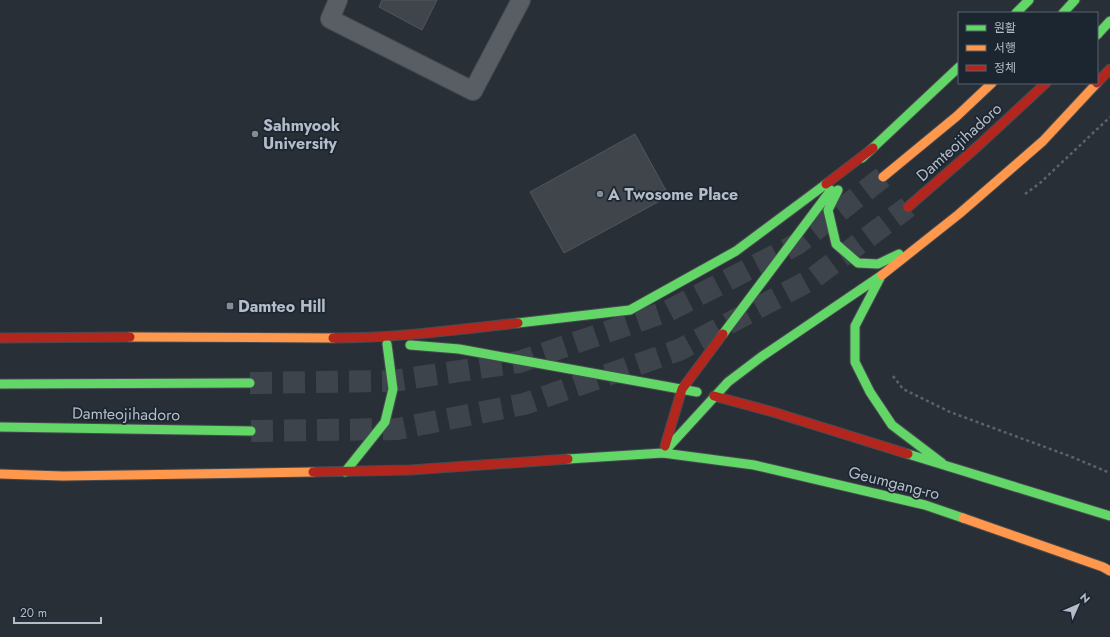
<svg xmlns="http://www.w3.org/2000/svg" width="1110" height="637" viewBox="0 0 1110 637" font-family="Jost,'Noto Sans KR',sans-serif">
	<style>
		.building { fill: #40454b; stroke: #51565e }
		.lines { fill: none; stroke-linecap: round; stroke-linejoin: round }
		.primary-tunnel { stroke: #3e444c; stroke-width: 22; stroke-dasharray: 22 11; stroke-linecap: butt }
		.lane-casing { stroke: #474b51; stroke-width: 20 }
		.fast-casing { stroke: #474b51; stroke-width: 11 }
		.slow-casing { stroke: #474b51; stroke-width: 11 }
		.jam-casing { stroke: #474b51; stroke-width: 11 }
		.path { stroke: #5c6268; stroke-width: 2.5; stroke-dasharray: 3 3; stroke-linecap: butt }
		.lane { stroke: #595e64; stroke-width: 18 }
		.fast { stroke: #63d668; stroke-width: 9 }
		.slow { stroke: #ff974d; stroke-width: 9 }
		.jam { stroke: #b3261e; stroke-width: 9 }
		.poi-dot { fill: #838b95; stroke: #1c2631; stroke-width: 1.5 }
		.labels { text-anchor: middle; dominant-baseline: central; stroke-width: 3.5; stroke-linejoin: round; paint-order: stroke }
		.poi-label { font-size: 16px; font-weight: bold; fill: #b3bcc8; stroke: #1c2631; text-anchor: start }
		.street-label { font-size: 16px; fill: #b3bcc8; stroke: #1c2631 }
	</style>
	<rect width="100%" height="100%" fill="#292f36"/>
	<!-- building -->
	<path class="building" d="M382,0h55l-15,30 -43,-23z
		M635,134l34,62 -105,57 -34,-61z"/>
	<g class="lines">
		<!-- primary-tunnel -->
		<path class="primary-tunnel" d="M250,383l143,-2 126,-19 149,-51 129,-67 86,-67
			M251,431l146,-2 127,-25 155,-54 133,-71 96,-72"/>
		<defs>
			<path id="lane" d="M338,0l-8,19 143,72 48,-91"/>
			<path id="fast" d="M1016,13l13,-13
				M1063,13l12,-13
				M1097,35l13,-14
				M862,158l97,-91
				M838,190l-10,20 8,34 22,19 20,1 21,-10
				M880,278l-25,48v36l15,30 22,33 50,38
				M518,323l112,-13 106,-59 90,-67
				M723,334l108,-144
				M410,345l49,4 238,43
				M0,384l250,-1
				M0,427l251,4
				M663,453l91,12 171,40 38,13
				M908,454l202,62
				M568,459l95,-6 65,-71 33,-25 121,-82
				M345,472l40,-50 8,-33 -6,-45"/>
			<path id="slow" d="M883,177l74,-61 35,-33
				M882,275l77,-61 84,-73 54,-58
				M130,337l203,1
				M0,474l63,2 250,-4
				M963,518l140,49 7,4"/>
			<path id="jam" d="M1097,83l13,-14
				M826,184l47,-36
				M908,207l70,-61 68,-63
				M0,338l130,-1
				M333,338c62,0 123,-8 185,-15
				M714,396l59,16 135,42
				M665,446l17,-57 41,-55
				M313,472l97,-2 158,-11"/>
		</defs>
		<!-- lane casing -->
		<use href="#lane" class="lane-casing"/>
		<!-- fast casing -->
		<use href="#fast" class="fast-casing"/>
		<!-- slow casing -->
		<use href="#slow" class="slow-casing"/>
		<!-- jam casing -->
		<use href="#jam" class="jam-casing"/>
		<!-- path -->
		<path class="path" d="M1025,194l15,-11 70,-66
			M893,376l10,13 47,23 122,45 38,16"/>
		<!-- lane -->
		<use href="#lane" class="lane"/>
		<!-- fast -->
		<use href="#fast" class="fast"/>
		<!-- slow -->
		<use href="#slow" class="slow"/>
		<!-- jam -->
		<use href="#jam" class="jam"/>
	</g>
	<!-- markers -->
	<g class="poi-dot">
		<circle cx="255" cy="134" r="4"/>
		<circle cx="600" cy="194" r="4"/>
		<rect x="226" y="302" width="8" height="8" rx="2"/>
	</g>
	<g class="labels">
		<!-- poi labels -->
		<g class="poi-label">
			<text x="263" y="125">Sahmyook<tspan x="263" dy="18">University</tspan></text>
			<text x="608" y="194">A Twosome Place</text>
			<text x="238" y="306">Damteo Hill</text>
		</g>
		<!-- street labels -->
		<g class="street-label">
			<text transform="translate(959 142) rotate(-42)">Damteojihadoro</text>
			<text transform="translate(126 414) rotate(1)">Damteojihadoro</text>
			<text transform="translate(894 483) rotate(14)">Geumgang-ro</text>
		</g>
	</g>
	<!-- legend -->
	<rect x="958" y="12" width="140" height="72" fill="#1c2631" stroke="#58626d"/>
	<rect x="966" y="25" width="20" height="6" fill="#63d668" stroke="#58626d"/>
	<text x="994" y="32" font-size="12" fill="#b3bcc8">원활</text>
	<rect x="966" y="45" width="20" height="6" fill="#ff974d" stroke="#58626d"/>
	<text x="994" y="52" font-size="12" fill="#b3bcc8">서행</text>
	<rect x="966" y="65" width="20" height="6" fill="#b3261e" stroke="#58626d"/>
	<text x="994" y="72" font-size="12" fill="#b3bcc8">정체</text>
	<!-- north arrow -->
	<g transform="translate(1078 605) rotate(45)" stroke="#1c2631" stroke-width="3" paint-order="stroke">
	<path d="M0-3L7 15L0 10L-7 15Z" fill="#b3bcc8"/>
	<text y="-6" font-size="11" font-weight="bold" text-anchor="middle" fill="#b3bcc8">N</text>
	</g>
	<!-- scale -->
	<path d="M14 617v6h87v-6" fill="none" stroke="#b3bcc8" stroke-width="2"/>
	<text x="20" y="617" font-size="12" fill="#b3bcc8" stroke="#1c2631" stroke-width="3" paint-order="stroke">20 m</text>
</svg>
